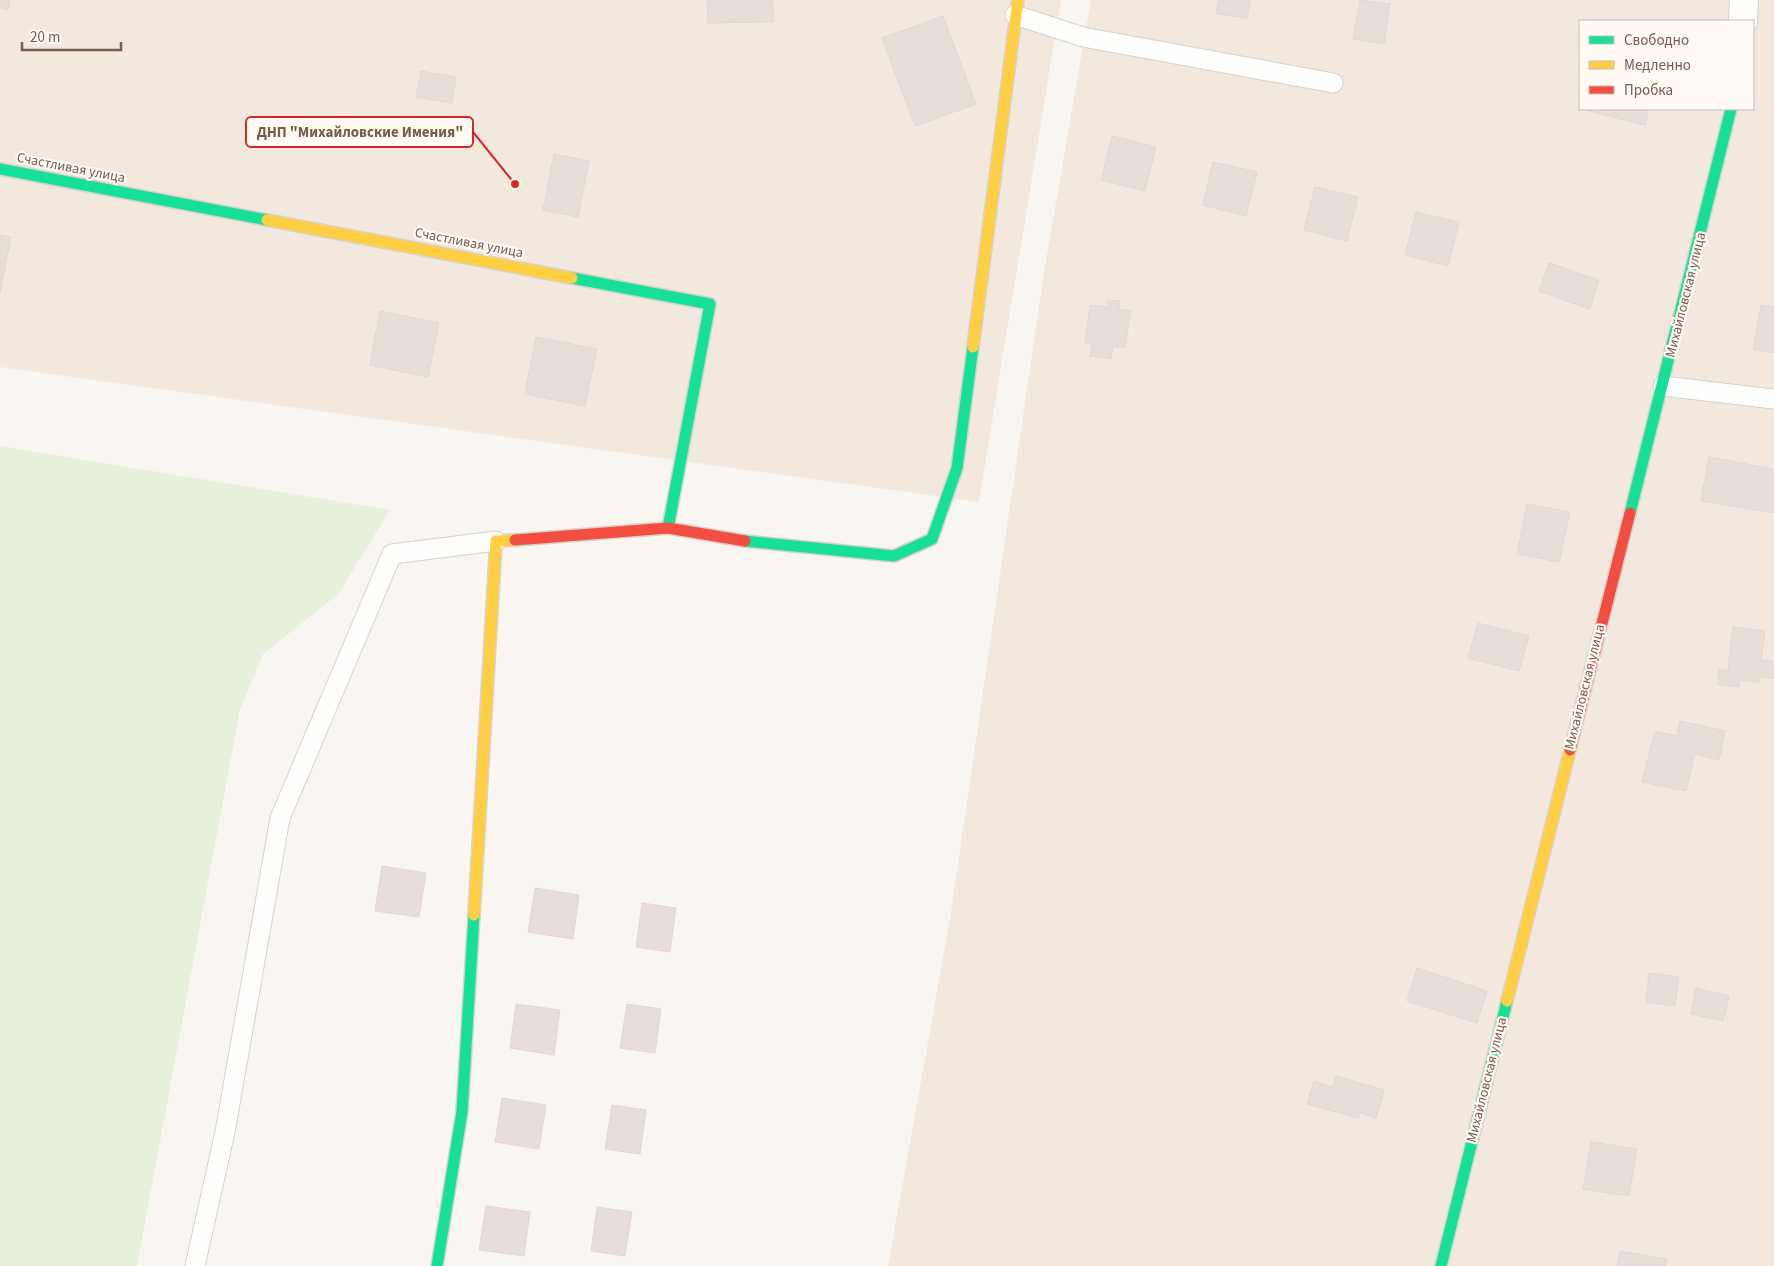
<svg xmlns="http://www.w3.org/2000/svg" width="1774" height="1266" viewBox="0 0 1774 1266" font-family="'Source Sans 3',sans-serif">
	<style>
		.residential { fill: #f2e8de; fill-rule: evenodd }
		.green { fill: #e7f0db }
		.building { fill: #e6ded7; stroke: #e2d8d2 }
		.lines { fill: none; stroke-linecap: round; stroke-linejoin: round }
		.lane-casing { stroke: #d7d1cb; stroke-width: 21 }
		.street-casing { stroke: #d7d1cb; stroke-width: 30 }
		.fast-casing { stroke: #d9d2cb; stroke-width: 14 }
		.slow-casing { stroke: #d9d2cb; stroke-width: 14 }
		.jam-casing { stroke: #d9d2cb; stroke-width: 14 }
		.lane { stroke: #fefefd; stroke-width: 19 }
		.street { stroke: #fefefd; stroke-width: 28 }
		.fast { stroke: #16e098; stroke-width: 11 }
		.slow { stroke: #ffcf43; stroke-width: 11 }
		.jam { stroke: #f24e42; stroke-width: 11 }
		.labels { text-anchor: middle; dominant-baseline: central; stroke-width: 4.5; stroke-linejoin: round; paint-order: stroke }
		.street-label { font-size: 14px; fill: #7a5c4d; stroke: #fffaf3 }
		.leader { fill: none; stroke: #d62828; stroke-width: 2 }
		.callout-dot { fill: #d62828; stroke: #fffaf3; stroke-width: 2 }
		.callout { fill: #fffaf3; stroke: #d62828; stroke-width: 2 }
		.callout-label { font-size: 15px; text-anchor: middle; font-weight: bold; fill: #7a5c4d }
	</style>
	<rect width="100%" height="100%" fill="#f9f5f0"/>
	<!-- residential -->
	<path class="residential" d="M0,0h1061l-82,502 -979,-135z
		M1091,0h683v1266h-886l62,-347 94,-647zM1580,21h173v88h-173z"/>
	<!-- green -->
	<path class="green" d="M0,446l390,64 -52,84 -75,60 -23,55 -103,557h-137z"/>
	<!-- building -->
	<path class="building" d="M0,0h10l-2,10 -8,-2z
		M707,0h66v22l-65,1z
		M1218,0h32l-3,18 -31,-4z
		M1360,0l30,4 -6,40 -31,-5z
		M943,16l33,88 -61,22 -33,-88z
		M421,71l35,6 -4,26 -36,-6z
		M1581,109h68l-4,16z
		M1112,136l44,11 -11,44 -44,-11z
		M554,154l35,7 -11,56 -35,-7z
		M1213,162l44,10 -11,44 -43,-11z
		M1315,187l43,10 -11,44 -43,-11z
		M1416,212l43,10 -11,44 -43,-11z
		M0,235l11,2 -11,55z
		M1549,263l50,17 -9,29 -51,-18z
		M1108,300l12,1 -1,8 12,2 -6,37 -12,-1 -2,12 -21,-3 2,-13 -7,-1 5,-37 18,2z
		M1761,305l13,2v46l-21,-4z
		M380,311l59,12 -11,54 -58,-12z
		M536,337l61,12 -12,57 -60,-12z
		M1709,457l65,12v44l-73,-12z
		M1527,504l43,8 -11,50 -42,-8z
		M1478,623l51,13 -10,35 -51,-13z
		M1733,627l32,4 -4,29 13,1v18l-14,-2 -1,5 -20,-2v7l-21,-2 1,-15 9,1z
		M1680,721l45,10 -6,29 -24,-6 -9,37 -44,-9 13,-51 22,5z
		M382,866l44,7 -7,44 -44,-6z
		M535,888l44,7 -6,44 -45,-7z
		M642,903l34,5 -6,44 -34,-5z
		M1417,968l70,23 -10,32 -70,-22z
		M1649,973l30,4 -4,29 -29,-4z
		M1696,988l33,8 -6,25 -32,-7z
		M516,1004l44,6 -6,45 -44,-7z
		M627,1004l34,5 -6,44 -35,-5z
		M1336,1076l48,14 -8,28 -16,-5 -2,5 -51,-14 7,-23 19,6z
		M502,1098l44,7 -7,44 -44,-7z
		M612,1105l34,5 -6,44 -35,-5z
		M1591,1142l46,7 -8,47 -46,-7z
		M486,1206l44,6 -6,44 -45,-6z
		M597,1207l35,5 -7,44 -34,-5z
		M1620,1251l47,8 -1,7h-49z"/>
	<g class="lines">
		<defs>
			<path id="lane" d="M1015,15l68,22 250,46
				M1663,386l111,13
				M195,1266l30,-134 55,-314 112,-264 104,-13"/>
			<path id="street" d="M1743,21l1,-21"/>
			<path id="fast" d="M0,169l267,51
				M572,278l138,26 -42,224
				M1630,513l101,-404
				M745,541l149,15 38,-17 25,-71 16,-121
				M437,1266l25,-154 12,-197
				M1441,1266l66,-265"/>
			<path id="slow" d="M267,220l305,58
				M973,347l45,-347
				M474,915l22,-374 19,-1
				M1507,1001l63,-251"/>
			<path id="jam" d="M515,540l153,-12 77,13
				M1570,750l60,-237"/>
		</defs>
		<!-- lane casing -->
		<use href="#lane" class="lane-casing"/>
		<!-- street casing -->
		<use href="#street" class="street-casing"/>
		<!-- fast casing -->
		<use href="#fast" class="fast-casing"/>
		<!-- slow casing -->
		<use href="#slow" class="slow-casing"/>
		<!-- jam casing -->
		<use href="#jam" class="jam-casing"/>
		<!-- lane -->
		<use href="#lane" class="lane"/>
		<!-- street -->
		<use href="#street" class="street"/>
		<!-- fast -->
		<use href="#fast" class="fast"/>
		<!-- slow -->
		<use href="#slow" class="slow"/>
		<!-- jam -->
		<use href="#jam" class="jam"/>
	</g>
	<g class="labels">
		<!-- street labels -->
		<g class="street-label">
			<text transform="translate(71 168) rotate(11)">Счастливая улица</text>
			<text transform="translate(469 243) rotate(11)">Счастливая улица</text>
			<text transform="translate(1686 295) rotate(-76)">Михайловская улица</text>
			<text transform="translate(1585 687) rotate(-76)">Михайловская улица</text>
			<text transform="translate(1487 1080) rotate(-76)">Михайловская улица</text>
		</g>
	</g>
	<!-- callouts -->
	<path class="leader" d="M515 184L473 132"/>
	<circle class="callout-dot" cx="515" cy="184" r="5"/>
	<rect class="callout" x="246" y="117" width="227" height="30" rx="5"/>
	<g class="callout-label">
		<text x="360" y="137">ДНП "Михайловские Имения"</text>
	</g>
	<!-- legend -->
	<rect x="1579" y="20" width="175" height="90" fill="#fffaf3" stroke="#cabbb1"/>
	<rect x="1589" y="36" width="25" height="8" fill="#16e098" stroke="#cabbb1"/>
	<text x="1624" y="45" font-size="15" fill="#7a5c4d">Свободно</text>
	<rect x="1589" y="61" width="25" height="8" fill="#ffcf43" stroke="#cabbb1"/>
	<text x="1624" y="70" font-size="15" fill="#7a5c4d">Медленно</text>
	<rect x="1589" y="86" width="25" height="8" fill="#f24e42" stroke="#cabbb1"/>
	<text x="1624" y="95" font-size="15" fill="#7a5c4d">Пробка</text>
	<!-- scale -->
	<path d="M22 42v8h99v-8" fill="none" stroke="#7a5c4d" stroke-width="2.5"/>
	<text x="30" y="42" font-size="15" fill="#7a5c4d" stroke="#fffaf3" stroke-width="4" paint-order="stroke">20 m</text>
</svg>
